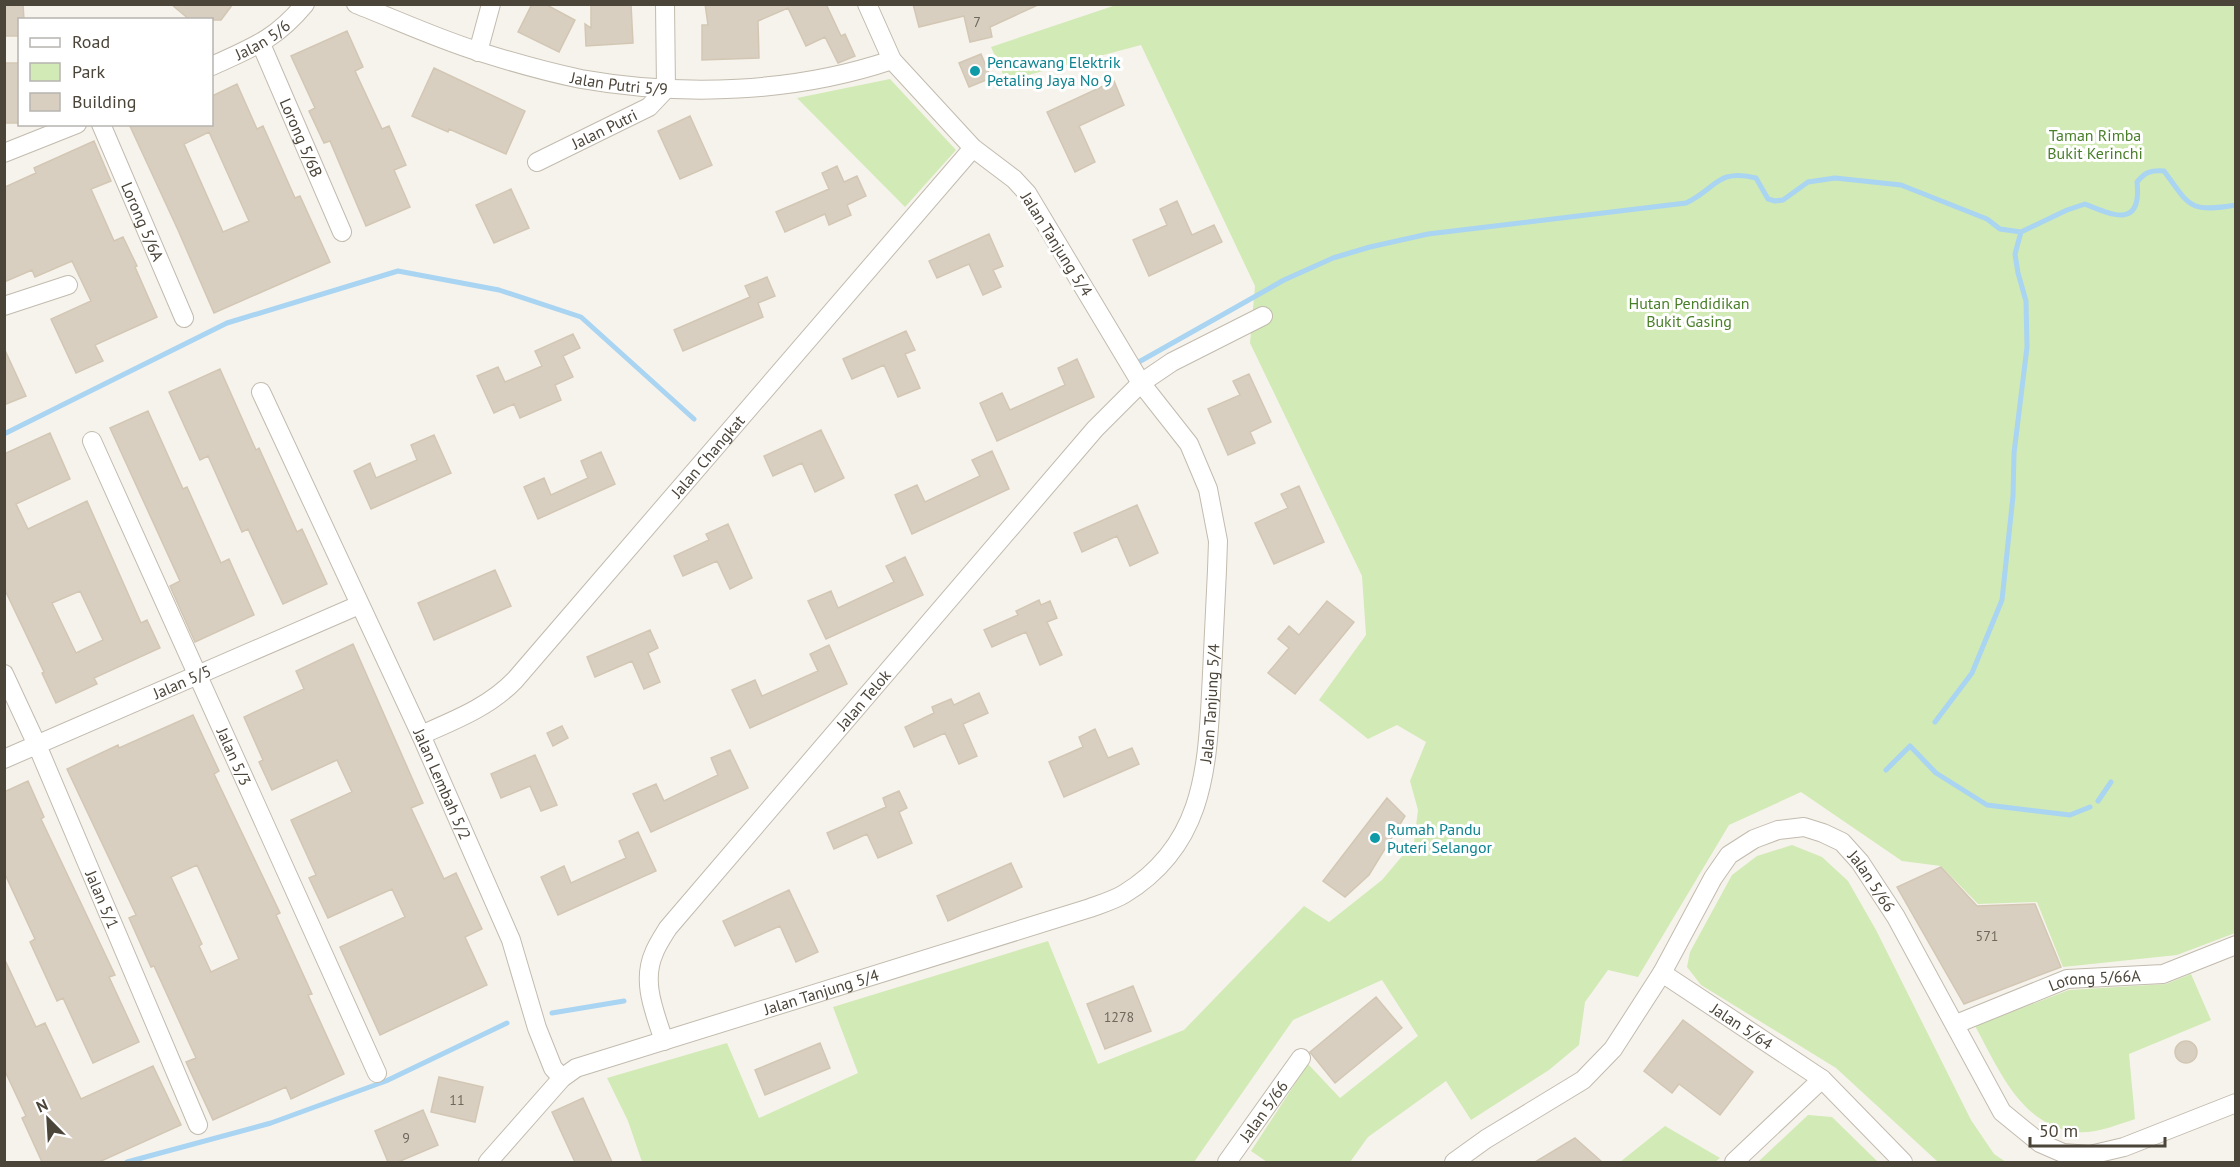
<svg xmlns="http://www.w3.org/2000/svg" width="2240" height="1167" viewBox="0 0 2240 1167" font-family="'PT Sans',sans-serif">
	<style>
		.green { fill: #d2eab5 }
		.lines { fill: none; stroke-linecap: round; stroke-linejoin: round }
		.stream { stroke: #a9d4f2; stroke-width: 5 }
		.building { fill: #d8cfc1; stroke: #d3c7b4; stroke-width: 1.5; fill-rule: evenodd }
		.street-casing { stroke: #c2bbae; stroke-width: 20 }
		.street { stroke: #fff; stroke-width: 18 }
		.culture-dot { fill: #0f9aa8; stroke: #fff; stroke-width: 2 }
		.labels { text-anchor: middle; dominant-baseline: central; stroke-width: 6; stroke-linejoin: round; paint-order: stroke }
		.number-label { font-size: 14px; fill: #6e675b }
		.street-label { font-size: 16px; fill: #4b4439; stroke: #fff }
		.culture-label { font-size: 16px; fill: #0d838f; stroke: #fff; text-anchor: start }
		.park-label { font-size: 16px; fill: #4a7f2a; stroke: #fff }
	</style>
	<rect width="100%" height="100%" fill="#f6f3ec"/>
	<!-- green -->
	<path class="green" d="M1119,4l1116,1v928l-58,22 -114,12 -26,-65 -59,2 -37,-38 -39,-5 -101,-69 -72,33 -91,152 -30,-7 -23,32 -6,43 -30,25 -78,50 -25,-39 -78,56 -18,25h-83l-16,-11 57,-87 32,34 78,-62 -36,-56 -89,40 -99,142h-552l-14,-41 -21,-43 120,-35 32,75 99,-45 -25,-66 215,-66 50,123 86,-34 120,-124 25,16 53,-42 32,-38 4,-32 -8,-29 16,-39 -29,-17 -29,14 -49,-39 47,-65 -4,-59 -112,-233 5,-57 -114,-241 -135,36 -15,-34z
		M890,79l66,71 -51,57 -108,-109z
		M1792,845l30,12 26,24 28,49 95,190 23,34 12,8h-68l-102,-94 -135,-83 -14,-18 3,-15 42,-77 25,-19z
		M2191,974l20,46 -82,34 6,65c-18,6 -40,15 -59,13 -56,-7 -77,-63 -101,-106l94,-36 97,-6z
		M1808,1115l24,2 46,45h-120z
		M1665,1126l55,32 -5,4h-95z"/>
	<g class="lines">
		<!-- stream -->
		<path class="stream" d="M1137,363l147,-83 49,-22 37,-11 58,-13 258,-31c30,-14 31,-35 70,-25l12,21 7,2 8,-1 25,-18 27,-4 66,7 86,34 13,10 21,3 46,-22 18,-6c29,12 57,24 52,-22 8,-10 14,-12 27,-11 26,35 24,42 72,34
			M4,434l223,-111 171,-52 101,19 82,27 113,102
			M1935,722l37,-49 30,-73 11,-104 1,-43 13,-106 -1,-46 -8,-28 -3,-19 6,-22
			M1886,770l24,-24 26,27 51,32 83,10 20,-8
			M2098,801l13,-19
			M552,1013l72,-12
			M127,1162l144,-39 115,-42 121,-58"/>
	</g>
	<!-- building -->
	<path class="building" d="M4,4h19l1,16h-4v16h-16z
		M171,4h62l-12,16h-31z
		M532,4h13l30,16 -16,32 -41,-20z
		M591,4h40l2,39 -47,3 -1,-22 6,4z
		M705,4h121l15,32 4,-2 10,22 -17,7 -13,-26 -19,9 -18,-38 -30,13 1,37 -57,2v-35h6z
		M913,4h127l-50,23 2,10 -22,5 -6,-26 -45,11z
		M347,31l16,36 -8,4 27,58 7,-3 17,39 -12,5 16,37 -44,19 -36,-85 -6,2 -15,-32 6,-3 -24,-52z
		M981,54l10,24 -22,9 -10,-24z
		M4,63h16v60h-16z
		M434,68l91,43 -19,43 -57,-25 -1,3 -36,-16z
		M1114,81l10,24 -45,21 16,36 -20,10 -28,-60z
		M237,84l20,45 6,-3 32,72 5,-2 30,66 -116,51 -36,-83 -49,-106h83v-28zM209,132l40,89 -26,11 -39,-88z
		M690,116l22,49 -32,14 -22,-48z
		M94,141l17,40 -20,8 23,52 9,-4 14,29 -2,1 22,50 -62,28 8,16 -27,12 -25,-54 40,-18 -19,-40 -37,16 -3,-7 -28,12 1,-95 31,-14 -2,-5z
		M837,166l7,16 13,-6 9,20 -19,9 4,10 -22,10 -4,-11 -40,18 -9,-20 53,-23 -7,-16z
		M511,189l18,39 -35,15 -18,-38z
		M1177,201l15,34 22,-10 8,17 -73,34 -16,-36 34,-15 -7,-16z
		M989,234l14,32 -10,4 8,17 -18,8 -14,-31 -32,14 -8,-17z
		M767,277l8,19 -17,7 5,14 -80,34 -9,-21 76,-33 -5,-11z
		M906,331l9,19 -10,4 15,34 -22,9 -14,-32 -32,14 -9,-20z
		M573,334l7,14 -17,8 10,21 -18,8 6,15 -41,18 -6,-14 -20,9 -17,-37 21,-9 7,15 37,-16 -7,-15z
		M4,348l22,48 -22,9z
		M1077,359l17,38 -97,44 -17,-38 22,-10 8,17 55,-25 -7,-17z
		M220,369l36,81 3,-2 38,84 5,-3 25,55 -44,20 -35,-75 -6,3 -34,-76 -8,4 -31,-68z
		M1249,374l22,48 -21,10 5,11 -27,12 -20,-46 32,-14 -7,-14z
		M148,411l35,78 4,-2 34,76 8,-4 25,56 -59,27 -25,-56 10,-5 -70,-153z
		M821,430l23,48 -29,14 -13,-29 -29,13 -9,-20z
		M50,433l20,46 -54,25 12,25 59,-28 54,122 6,-3 13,28 -66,30 3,6 -41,19 -14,-30 2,-1 -40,-84v-134zM80,591l23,49 -27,13 -24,-50z
		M434,435l17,38 -80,36 -17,-38 16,-8 6,15 41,-18 -6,-15z
		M992,451l17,38 -97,45 -17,-39 22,-10 8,17 55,-26 -8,-16z
		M601,452l14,32 -77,35 -14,-32 20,-9 7,17 37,-17 -7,-17z
		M1299,486l25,56 -50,22 -19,-41 33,-15 -7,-14z
		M1137,505l21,48 -28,13 -13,-30 -35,16 -8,-19z
		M728,524l24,54 -22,11 -13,-28 -34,15 -9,-20 35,-16 -3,-6z
		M905,557l18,38 -97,44 -18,-38 23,-10 7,17 56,-26 -8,-16z
		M495,570l16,36 -77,34 -16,-37z
		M1039,600l2,5 9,-4 7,17 -10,4 15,33 -22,10 -14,-33 -34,15 -8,-17 34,-15 -2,-4z
		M1327,601l27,21 -59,72 -27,-21 21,-25 -11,-9 11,-13 10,9z
		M650,630l8,18 -10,5 12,29 -16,7 -12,-28 -37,16 -8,-20z
		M353,644l70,159 -12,5 33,71 12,-6 26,56 -17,8 22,48 -107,50 -40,-88 65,-30 -13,-28 -64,29 -19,-40 7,-3 -25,-55 61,-28 -15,-32 -65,30 -13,-28 4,-2 -19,-43 60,-28 -8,-18z
		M829,645l18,39 -97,44 -18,-38 23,-10 7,16 56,-25 -8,-17z
		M979,693l9,20 -25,11 14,32 -18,8 -14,-31 -31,14 -9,-20 29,-14 -2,-6 19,-8 3,6z
		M193,715l26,56 -5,3 66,139 -4,2 36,79 -4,1 36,79 -53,25 -5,-12 -73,33 -27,-58 10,-4 -42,-92 -3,1 -22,-49 7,-3 -69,-146 51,-24 1,3zM197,865l42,94 -28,13 -12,-26 3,-2 -31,-67z
		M562,726l6,12 -15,8 -6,-13z
		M1095,729l13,29 24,-10 7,16 -75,33 -15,-35 34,-15 -4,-10z
		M730,750l18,38 -97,44 -18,-38 23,-10 8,17 54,-26 -7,-17z
		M535,755l22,50 -16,6 -11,-25 -29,12 -10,-24z
		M28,781l16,36 -3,2 74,156 -6,2 30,65 -46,21 -30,-65 -6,3 -27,-59 5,-3 -31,-67v-80z
		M899,791l8,17 -8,4 13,31 -34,15 -11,-24 -33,15 -7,-16 59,-26 -3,-9z
		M1387,798l18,18 -36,59 -24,22 -22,-16z
		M638,832l18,39 -98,44 -17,-38 23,-11 7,17 55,-25 -7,-17z
		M1011,863l11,24 -74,34 -11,-25z
		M1941,867l36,39 58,-2 26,63 -97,37 -67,-117z
		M789,890l29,62 -22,10 -16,-36 -45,20 -12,-25z
		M4,958l32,69 9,-4 36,76 72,-33 28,59 -82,37h-57l-20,-44 4,-2 -22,-47z
		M1133,986l18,45 -46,18 -18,-45z
		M1376,997l26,31 -67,55 -25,-31z
		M1683,1020l70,52 -33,43 -41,-31 -7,9 -28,-22z
		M2175 1052a11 11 0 1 1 22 0a11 11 0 1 1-22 0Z
		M820,1043l10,25 -65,27 -10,-25z
		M439,1077l44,10 -8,35 -44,-10z
		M583,1098l29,64h-37l-23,-50z
		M423,1110l15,35 -40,17h-10l-13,-31z
		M1575,1138l27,24h-67z"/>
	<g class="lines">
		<defs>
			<g id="street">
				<path id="s1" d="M356,4c41,16 82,35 124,48 32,10 67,20 101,27 102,18 213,14 311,-19"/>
				<path id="s2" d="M261,44l81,188"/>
				<path d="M478,52l13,-48"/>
				<path id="s3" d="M212,66c41,-19 63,-26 93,-62"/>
				<path id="s4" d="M101,124l83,194"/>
				<path d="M4,153l73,-29"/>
				<path id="s5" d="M537,162l112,-55 17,-18 -1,-85"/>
				<path d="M4,306l64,-21"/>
				<path id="s6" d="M261,392l160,343 90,205 26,88 16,40 9,10"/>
				<path id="s7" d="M92,441l285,632"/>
				<path id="s8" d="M4,674l33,71 161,380"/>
				<path id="s9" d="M421,735c34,-15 68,-28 94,-55l458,-532"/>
				<path id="s10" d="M4,759l355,-154"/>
				<path id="s11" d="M1662,973l160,106 81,83"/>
				<path id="s12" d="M1956,1024l111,-45 96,-5 73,-29"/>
				<path id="s13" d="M664,1041c-9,-28 -23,-59 -10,-88 3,-8 9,-17 14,-25l427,-499 46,-46 31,-21 91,-46"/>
				<path id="s14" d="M488,1162l74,-84 14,-10 514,-160c11,-4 24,-8 34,-14 77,-47 83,-119 87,-200 2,-41 4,-83 6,-124l1,-29 -10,-52 -19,-45 -48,-61 -114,-190 -13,-14 -41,-31 -81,-88 -25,-56"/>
				<path id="s15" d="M1227,1162l74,-104"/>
				<path id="s16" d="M1454,1162l32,-23 97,-59 30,-31 49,-76 51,-95 16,-23 25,-16 24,-9 26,-3 19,6 19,9 18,20 36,55 106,195 38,31 23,10 27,2 34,-8 112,-44"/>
				<path d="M1734,1162l88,-83"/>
			</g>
		</defs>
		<!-- street casing -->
		<use href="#street" class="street-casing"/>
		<!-- street -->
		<use href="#street" class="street"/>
	</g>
	<!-- markers -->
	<g class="culture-dot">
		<circle cx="975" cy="71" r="6"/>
		<circle cx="1375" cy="838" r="6"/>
	</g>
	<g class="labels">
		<!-- number labels -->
		<g class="number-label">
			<text x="977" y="22">7</text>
			<text x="1987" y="936">571</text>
			<text x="1119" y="1017">1278</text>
			<text x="457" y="1100">11</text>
			<text x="406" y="1138">9</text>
		</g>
		<!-- street labels -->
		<g class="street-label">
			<text stroke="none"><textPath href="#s3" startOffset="57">Jalan 5/6</textPath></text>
			<text stroke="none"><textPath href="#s1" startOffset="276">Jalan Putri 5/9</textPath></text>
			<text stroke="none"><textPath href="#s5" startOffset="75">Jalan Putri</textPath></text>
			<text stroke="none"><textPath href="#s2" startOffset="102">Lorong 5/6B</textPath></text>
			<text stroke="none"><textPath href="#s4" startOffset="106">Lorong 5/6A</textPath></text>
			<text transform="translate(1057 244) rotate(58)">Jalan Tanjung 5/4</text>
			<text stroke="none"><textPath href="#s9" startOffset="405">Jalan Changkat</textPath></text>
			<text stroke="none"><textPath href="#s10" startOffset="194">Jalan 5/5</textPath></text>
			<text stroke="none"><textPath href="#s13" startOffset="420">Jalan Telok</textPath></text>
			<text stroke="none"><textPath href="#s14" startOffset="924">Jalan Tanjung 5/4</textPath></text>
			<text stroke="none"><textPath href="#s7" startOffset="346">Jalan 5/3</textPath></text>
			<text stroke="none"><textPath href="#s6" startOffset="432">Jalan Lembah 5/2</textPath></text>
			<text stroke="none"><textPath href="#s16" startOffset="594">Jalan 5/66</textPath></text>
			<text stroke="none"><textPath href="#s8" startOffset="246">Jalan 5/1</textPath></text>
			<text stroke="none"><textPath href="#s12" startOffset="147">Lorong 5/66A</textPath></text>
			<text stroke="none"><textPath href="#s14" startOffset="386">Jalan Tanjung 5/4</textPath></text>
			<text stroke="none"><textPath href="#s11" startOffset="96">Jalan 5/64</textPath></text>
			<text stroke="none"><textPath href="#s15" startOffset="63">Jalan 5/66</textPath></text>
		</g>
		<!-- culture labels -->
		<g class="culture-label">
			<text x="987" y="62">Pencawang Elektrik<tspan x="987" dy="18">Petaling Jaya No 9</tspan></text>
			<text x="1387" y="829">Rumah Pandu<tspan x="1387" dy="18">Puteri Selangor</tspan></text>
		</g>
		<!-- park labels -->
		<g class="park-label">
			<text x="2095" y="135">Taman Rimba<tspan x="2095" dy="18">Bukit Kerinchi</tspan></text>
			<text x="1689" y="303">Hutan Pendidikan<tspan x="1689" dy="18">Bukit Gasing</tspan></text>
		</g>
	</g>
	<!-- border -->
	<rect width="2240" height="1167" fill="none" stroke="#4b4439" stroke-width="12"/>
	<!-- legend -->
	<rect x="18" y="18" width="195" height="108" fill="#ffffff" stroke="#b7b4b0" stroke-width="1.5"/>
	<rect x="30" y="38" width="30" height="9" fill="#ffffff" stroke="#b7b4b0" stroke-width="1.5"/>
	<text x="72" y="48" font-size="18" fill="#4b4439">Road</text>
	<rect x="30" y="63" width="30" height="18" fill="#d2eab5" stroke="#b7b4b0" stroke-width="1.5"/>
	<text x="72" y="78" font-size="18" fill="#4b4439">Park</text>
	<rect x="30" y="93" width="30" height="18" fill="#d8cfc1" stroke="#b7b4b0" stroke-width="1.5"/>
	<text x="72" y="108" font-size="18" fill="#4b4439">Building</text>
	<!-- north arrow -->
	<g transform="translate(48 1119) rotate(336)" stroke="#ffffff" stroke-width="4.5" paint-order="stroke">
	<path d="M0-4.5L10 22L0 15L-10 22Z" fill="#4b4439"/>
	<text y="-9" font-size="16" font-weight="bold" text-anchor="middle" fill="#4b4439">N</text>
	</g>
	<!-- scale -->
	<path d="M2030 1137v9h135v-9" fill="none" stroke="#4b4439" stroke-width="3"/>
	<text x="2039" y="1137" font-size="18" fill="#4b4439" stroke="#ffffff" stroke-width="4.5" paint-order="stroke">50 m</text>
</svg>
